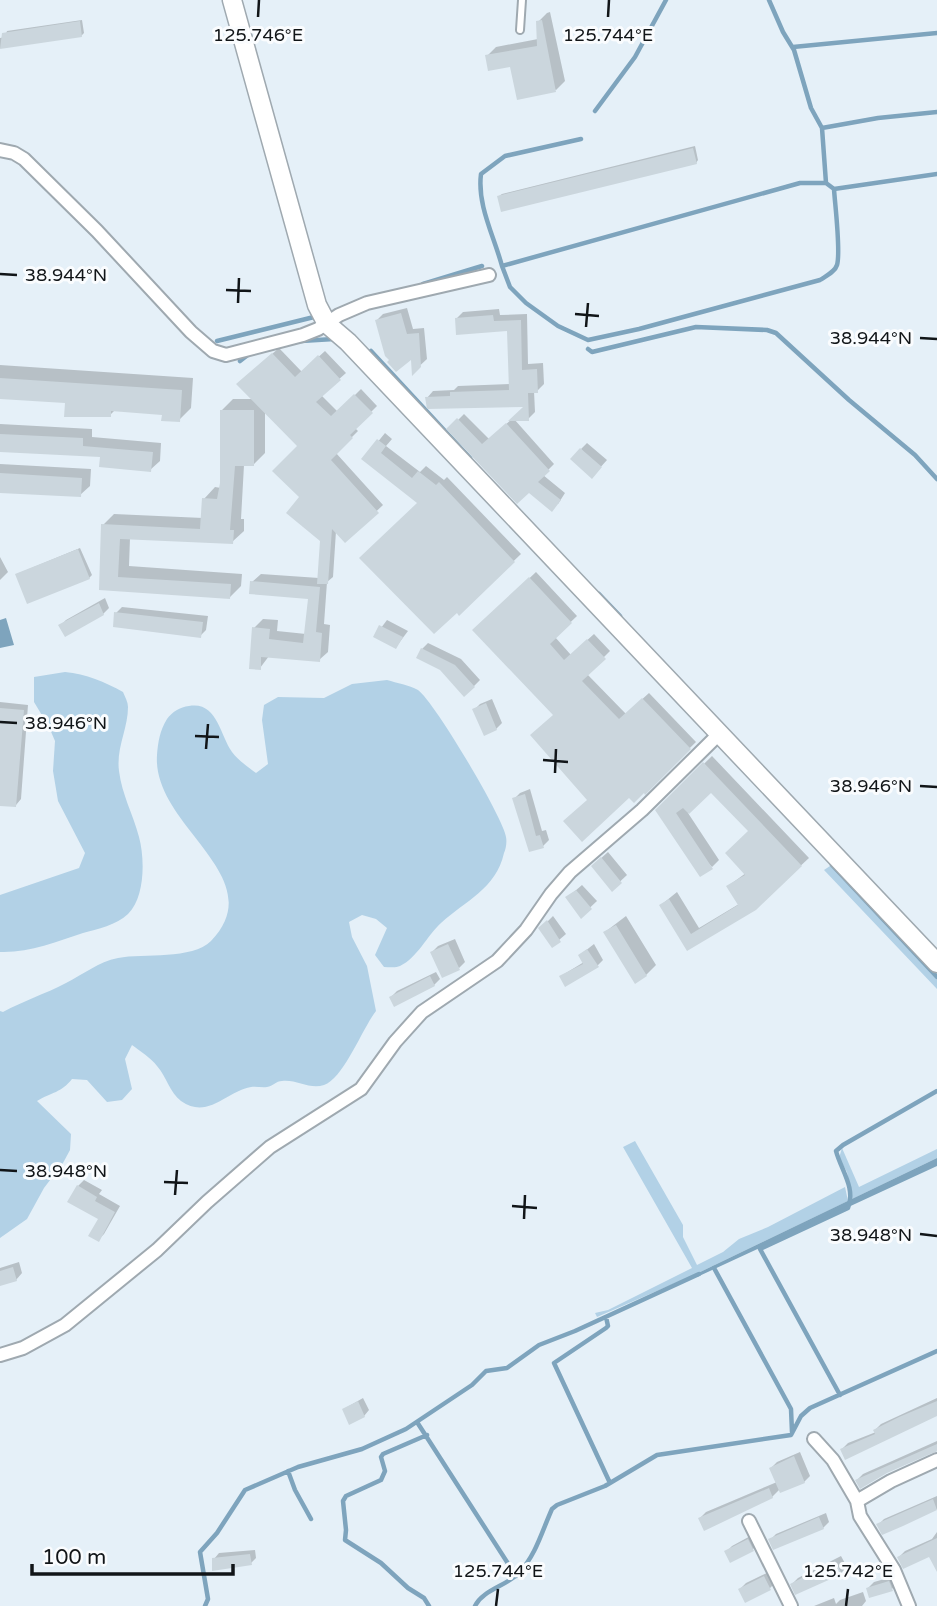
<svg xmlns="http://www.w3.org/2000/svg" width="937" height="1606" viewBox="0 0 937 1606" font-family="'Varela Round',sans-serif">
	<style>
		.green { fill: #b2d1e6 }
		.water { fill: #7ea4bd }
		.shadow { fill: #0003 }
		.lines { fill: none; stroke-linecap: round; stroke-linejoin: round }
		.stream { stroke: #7ea4bd; stroke-width: 4.5 }
		.building { fill: #cbd6dd }
		.lane-casing { stroke: #9fa9b0; stroke-width: 10 }
		.street-casing { stroke: #9fa9b0; stroke-width: 16 }
		.secondary-casing { stroke: #9fa9b0; stroke-width: 21 }
		.lane { stroke: #fff; stroke-width: 6 }
		.street { stroke: #fff; stroke-width: 12 }
		.secondary { stroke: #fff; stroke-width: 18 }
		.ticks { fill: none; stroke: #111518; stroke-width: 2.5 }
		.ticks-label { font-size: 18px; text-anchor: middle; fill: #111518; stroke: #fafcfe; stroke-width: 6; stroke-linejoin: round; paint-order: stroke }
	</style>
	<rect width="100%" height="100%" fill="#e5f0f8"/>
	<!-- green -->
	<path class="green" d="M65,672c21,2 40,10 58,20 2,5 5,10 5,15 0,22 -12,41 -9,64 3,24 14,43 20,66 6,22 6,61 -11,77 -11,11 -31,15 -45,19 -27,9 -54,20 -83,19v-57l79,-27 6,-15 -27,-52 -5,-30 2,-30 -6,-14 -15,-25v-25z
		M387,680c10,3 22,5 31,10 16,11 86,129 88,147 1,5 0,12 -2,16 -8,36 -39,48 -63,70 -14,13 -24,35 -41,43 -4,2 -11,1 -16,1l-9,-12 12,-27 -11,-9 -14,-4 -13,7 3,15 15,29 9,45c-14,18 -32,67 -52,74 -14,5 -28,-6 -42,-4 -6,0 -9,5 -15,6 -5,1 -11,-1 -16,0 -24,4 -43,33 -70,14 -11,-8 -15,-25 -24,-35 -6,-8 -17,-15 -25,-21l-7,14 7,30 -10,11 -15,2 -20,-22 -15,-1c-11,14 -20,13 -35,22l34,33 -1,16 -7,13 -19,25 -17,31 -27,19v-227l3,1c20,-11 42,-18 63,-29 18,-9 32,-21 52,-25 26,-5 74,2 93,-17 62,-65 -59,-114 -54,-186 1,-13 3,-25 10,-36 5,-7 13,-12 22,-13 28,-5 31,29 43,46 6,8 16,15 24,21l12,-9 -6,-44 2,-15 14,-8 46,1 28,-14z
		M830,866l107,114v9l-113,-119z
		M635,1141l48,84v12l14,28 26,-13 16,-13 29,-12 77,-40 3,14 -152,73 -99,43 -2,-4 13,-3 84,-42 -69,-121z
		M842,1148l17,39 78,-38v9l-85,41 -5,-27 -8,-14z"/>
	<!-- water -->
	<path class="water" d="M6,618l8,27 -14,3v-28z
		M937,1158v8l-240,111 -1,-3z"/>
	<!-- shadow -->
	<path class="shadow" d="M550,12l15,69 -9,9 -45,-25 -24,-9 9,-9 42,-8v-17l9,-9z
		M82,20l2,13 -3,3 -81,12v-10l5,-1 2,-6z
		M695,146l3,14 -2,3 -197,33 3,-2z
		M407,308l6,21 11,-1 3,31 -14,13 -1,-15 -35,-37 6,-6z
		M499,309l1,6 27,-1 1,50 15,-1 1,21 -7,7h-3l1,21 -7,7h-14l40,45 -11,11 22,18 -7,11 -109,-75 15,-15 25,25 38,-33 -100,-8 6,-7 21,-1 4,-4 52,-2 -1,-55 -53,-10 7,-7z
		M279,348l23,24 23,-21 21,22 -25,22 17,17 23,-23 16,17 -22,22 3,3 -22,22 47,52 -38,36 -9,-10 -3,46 -6,5 -3,42 6,1 -2,27 -9,8 -50,-4 -9,12 -6,-40 9,-9 15,1 -1,11 29,3 4,-37 -58,-15 9,-8 58,4 3,-38 -20,-43 -3,-51 -34,-35v42l-12,12h-9l-3,54h3v12l-12,11 -102,-4 -1,28 113,8 -1,12 -11,11 -130,-9 3,-63 11,-11 89,4 1,-19 11,-12 6,1v-77l12,-12h21l-10,-21z
		M0,365l193,13 -2,30 -12,12 -16,-7 -48,-3 -5,5 -44,-13 -66,-5z
		M0,424l92,5v8l69,6 -1,18 -10,9 -48,-14 -102,-5z
		M385,433l7,6 -6,7 34,26 6,-6 18,14 3,-3 74,77 -62,60 -39,-111 -56,-44z
		M587,443l20,17 -9,10 -17,-21z
		M0,464l91,5 -1,17 -10,9 -80,-4z
		M80,548l12,27 -3,3 -72,-4z
		M0,557l8,15 -8,8z
		M536,572l41,44 -22,21 16,18 23,-21 16,17 -23,23 39,40 23,-21 47,49 -51,50 -56,7 -34,-84 -80,-85z
		M105,598l4,10 -6,6 -43,12 6,-6z
		M122,607l86,9 -2,14 -6,6 -84,-23z
		M387,620l21,11 -12,16 -21,-11z
		M428,643l33,16 19,21 -15,15 -43,-46z
		M492,699l10,24 -6,6 -22,-19 6,-6z
		M0,702l28,3 -7,94 -5,6 -16,-1z
		M712,756l97,102 -54,50 -67,41 -27,-44 16,-13 22,36 40,-24 -11,-18 18,-13 5,-42 -40,-41 -23,23 31,47 -7,7 -55,-57z
		M530,789l12,42 4,-1 3,10 -6,6 -13,4 -16,-51 6,-6z
		M608,852l19,23 -15,14 -13,-29z
		M582,885l15,16 -16,15 -13,-19z
		M553,916l13,18 -14,12 -12,-17z
		M626,916l30,49 -10,10 -41,-43z
		M455,939l10,23 -6,6 -27,-16 6,-6z
		M594,944l9,16 -6,6 -36,10 23,-14 -4,-7z
		M436,972l4,7 -6,6 -43,12 6,-6z
		M84,1180l18,10 -3,4 21,12 -16,28 -6,6 2,-22 -22,-32z
		M19,1262l3,11 -6,7 -16,4v-16z
		M363,1398l6,12 -5,6 -20,-7z
		M937,1398v16l-95,35 6,-6 28,-11 -1,-2 6,-6z
		M937,1441v10l-80,29 6,-6z
		M800,1452l10,24 -6,6 -24,7 -8,8 -72,21 6,-6 71,-30 -6,-14 6,-6z
		M937,1496v13l-54,24 -5,-8 6,-6z
		M826,1513l3,9 -6,6 -53,12 6,-6z
		M937,1532v36l-7,-13 -31,2 6,-6 27,-12z
		M754,1534l5,9 -6,6 -27,3 6,-6z
		M255,1550l1,8 -5,5 -37,-4 5,-6z
		M841,1556l6,11 -6,6 -49,11 6,-6z
		M771,1571l5,11 -6,6 -30,1 6,-6z
		M895,1576l3,7 -6,6 -24,-1 6,-6z
		M863,1592l3,9 -4,5h-48l20,-8 2,6 4,-4z"/>
	<g class="lines">
		<!-- stream -->
		<path class="stream" d="M769,0l14,32 11,18 17,58 11,20 4,55 8,6c1,16 7,63 3,76 -2,7 -11,11 -17,15l-181,49 -51,11 -30,-14 -32,-23 -16,-16 -8,-21 298,-83h26
			M793,47l144,-14
			M595,111l40,-54 31,-57
			M822,128l56,-10 59,-6
			M834,189l103,-15
			M502,266c-8,-30 -25,-61 -21,-92l24,-18 76,-17
			M423,284l59,-18
			M217,341l97,-24
			M301,341l33,-2
			M588,349l4,3 104,-25 71,3 9,3 73,67 66,55 22,24
			M371,351l99,107
			M240,361l9,-7
			M599,594l21,22
			M832,865l105,112
			M714,1268l77,141 1,23
			M606,1317l2,9 -2,2 -52,35 56,120
			M840,1395l-80,-146 88,-41c8,-20 -7,-38 -12,-57l7,-6 94,-54
			M417,1422l99,154
			M427,1435l-44,19 -2,3 4,14 -4,9 -35,16 -3,5 3,29 -1,10 36,23 27,25 16,10 5,8
			M288,1471l7,19 16,29
			M205,1606l3,-7 -8,-47 17,-19 28,-43 53,-23 64,-18 44,-20 66,-44 14,-14 21,-3 32,-23 36,-14 124,-57
			M475,1606c8,-16 31,-20 44,-33 17,-18 23,-42 33,-64l5,-4 48,-19 52,-31 134,-20 10,-19 9,-8 127,-57"/>
	</g>
	<!-- building -->
	<path class="building" d="M542,20l14,72 -39,8 -7,-33 -22,4 -3,-16 52,-9 -1,-25z
		M80,21l2,16 -82,12 2,-16z
		M693,148l4,16 -196,48 -4,-16z
		M401,313l6,21 12,-1 2,34 -9,9 -1,-16 -15,12 -9,-10 2,-2 -4,-4 -10,-36z
		M493,315l1,6 27,-1 1,50 15,-1 1,24h-10l1,28h-21l15,-14 -96,2 -2,-12 25,-1v-4l59,-2 -2,-59 -51,4 -1,-17z
		M272,353l23,24 23,-22 23,25 -25,22 15,14 23,-22 19,19 -23,22 3,3 -22,22 48,53 -34,30 -13,-14 -4,55h-11l3,-43 -34,-28 13,-16 -27,-26 25,-25 -61,-62z
		M0,378l182,12 -2,32 -19,-1 1,-6 -51,-4v6h-47l1,-14 -65,-4z
		M220,410h34v56h-19l-5,64h4l-1,14 -113,-5 -2,38 113,7 -1,15 -131,-9 2,-66 99,5 2,-31 15,1 3,-16z
		M457,418l25,26 24,-21 44,48 -12,11 23,18 -9,12 -23,-19 -12,11 -71,-75z
		M0,434l83,4v8l70,6 -2,20 -52,-5 1,-10 -100,-5z
		M377,439l9,7 -5,7 31,25 6,-7 18,14 3,-3 76,80 -56,54 -2,-3 -23,21 -75,-76 58,-55 -56,-44z
		M580,448l22,19 -10,12 -22,-20z
		M0,473l82,5 -1,19 -81,-4z
		M78,549l12,30 -63,25 -12,-30z
		M529,577l43,46 -22,21 14,16 23,-21 19,20 -24,22 37,38 23,-21 49,51 -46,46 -1,-2 -10,10 -5,-5 -47,44 -19,-21 24,-21 -57,-65 23,-20 -81,-85z
		M250,581l70,6 -4,45 6,1 -2,29 -59,-5v13l-12,-1 3,-42 18,2 -1,10 34,4 5,-44 -59,-5z
		M99,603l5,12 -39,22 -7,-12z
		M114,612l89,10 -2,16 -88,-11z
		M379,625l24,12 -7,12 -23,-12z
		M421,648l34,17 20,22 -11,10 -24,-27 -24,-12z
		M486,703l11,27 -13,6 -12,-27z
		M0,708l24,2 -8,97 -16,-1z
		M703,762l99,104 -46,44 -69,41 -28,-46 10,-6 22,35 47,-29 -12,-19 19,-11 -20,-22 23,-22 -37,-38 -22,21 -6,-6 -7,5 37,56 -13,8 -45,-67z
		M525,794l11,42 4,-1 4,13 -15,4 -17,-54z
		M601,857l21,26 -10,9 -21,-26z
		M576,890l16,19 -11,10 -16,-22z
		M547,920l14,22 -9,6 -14,-20z
		M616,925l31,51 -12,8 -32,-52z
		M448,944l12,26 -18,8 -12,-26z
		M587,949l12,18 -34,20 -6,-11 24,-12 -5,-9z
		M430,976l5,10 -41,21 -5,-10z
		M77,1185l20,12 -2,4 20,11 -16,30 -11,-6 10,-17 -31,-17z
		M13,1267l4,14 -17,5v-15z
		M358,1401l7,16 -16,8 -7,-16z
		M937,1401v15l-92,44 -5,-11 35,-15 -2,-4 26,-13z
		M937,1444v7l-50,22 -27,16 -5,-9z
		M794,1456l11,27 -25,10 -11,-25z
		M769,1488l4,10 -69,33 -6,-13z
		M933,1499l4,11 -34,16 -21,9 -6,-11z
		M819,1517l5,12 -51,21 -5,-11z
		M937,1538v34l-8,-15 -26,12 -6,-12z
		M748,1539l6,12 -24,12 -6,-12z
		M250,1554l2,11 -40,6v-13z
		M835,1561l7,13 -47,21 -5,-11z
		M764,1576l7,14 -26,13 -7,-14z
		M889,1581l4,10 -24,7 -3,-10z"/>
	<g class="lines">
		<defs>
			<path id="lane" d="M520,30l2,-30"/>
			<path id="street" d="M0,150l14,3 10,6 73,72 94,101 22,19 13,4 77,-20 15,-6 21,-14 28,-12 122,-28
				M0,1355l23,-7 42,-23 92,-75 50,-48 63,-55 91,-58 34,-47 27,-30 75,-51 29,-31 25,-36 19,-22 72,-62 78,-77
				M814,1439l19,21 24,41 3,15 34,54 15,36
				M857,1501l34,-20 46,-21
				M749,1521l42,85"/>
			<path id="secondary" d="M232,0l85,305 10,19 21,18 589,621"/>
		</defs>
		<!-- lane casing -->
		<use href="#lane" class="lane-casing"/>
		<!-- street casing -->
		<use href="#street" class="street-casing"/>
		<!-- secondary casing -->
		<use href="#secondary" class="secondary-casing"/>
		<!-- lane -->
		<use href="#lane" class="lane"/>
		<!-- street -->
		<use href="#street" class="street"/>
		<!-- secondary -->
		<use href="#secondary" class="secondary"/>
	</g>
	<!-- ticks -->
	<path class="ticks" d="M258,17l1,-17M608,17l1,-17M0,274l17,1M226,290l25,1M238,303l1,-25M575,314l24,2M586,327l2,-24M920,338l17,1M0,722l17,1M195,736l24,1M206,749l2,-25M543,760l25,2M555,773l1,-24M920,786l17,1M0,1170l17,1M164,1182l24,1M175,1195l2,-25M512,1206l25,2M524,1219l1,-24M920,1234l17,2M496,1606l2,-17M846,1606l2,-17"/>
	<g class="ticks-label">
		<text x="258" y="41">125.746°E</text>
		<text x="608" y="41">125.744°E</text>
		<text x="66" y="281">38.944°N</text>
		<text x="871" y="344">38.944°N</text>
		<text x="66" y="729">38.946°N</text>
		<text x="871" y="792">38.946°N</text>
		<text x="66" y="1177">38.948°N</text>
		<text x="871" y="1241">38.948°N</text>
		<text x="498" y="1577">125.744°E</text>
		<text x="848" y="1577">125.742°E</text>
	</g>
	<!-- scale -->
	<path d="M32 1564v10h201v-10" fill="none" stroke="#111518" stroke-width="3.5"/>
	<text x="42" y="1564" font-size="21" fill="#111518" stroke="#fafcfe" stroke-width="5" paint-order="stroke">100 m</text>
</svg>
